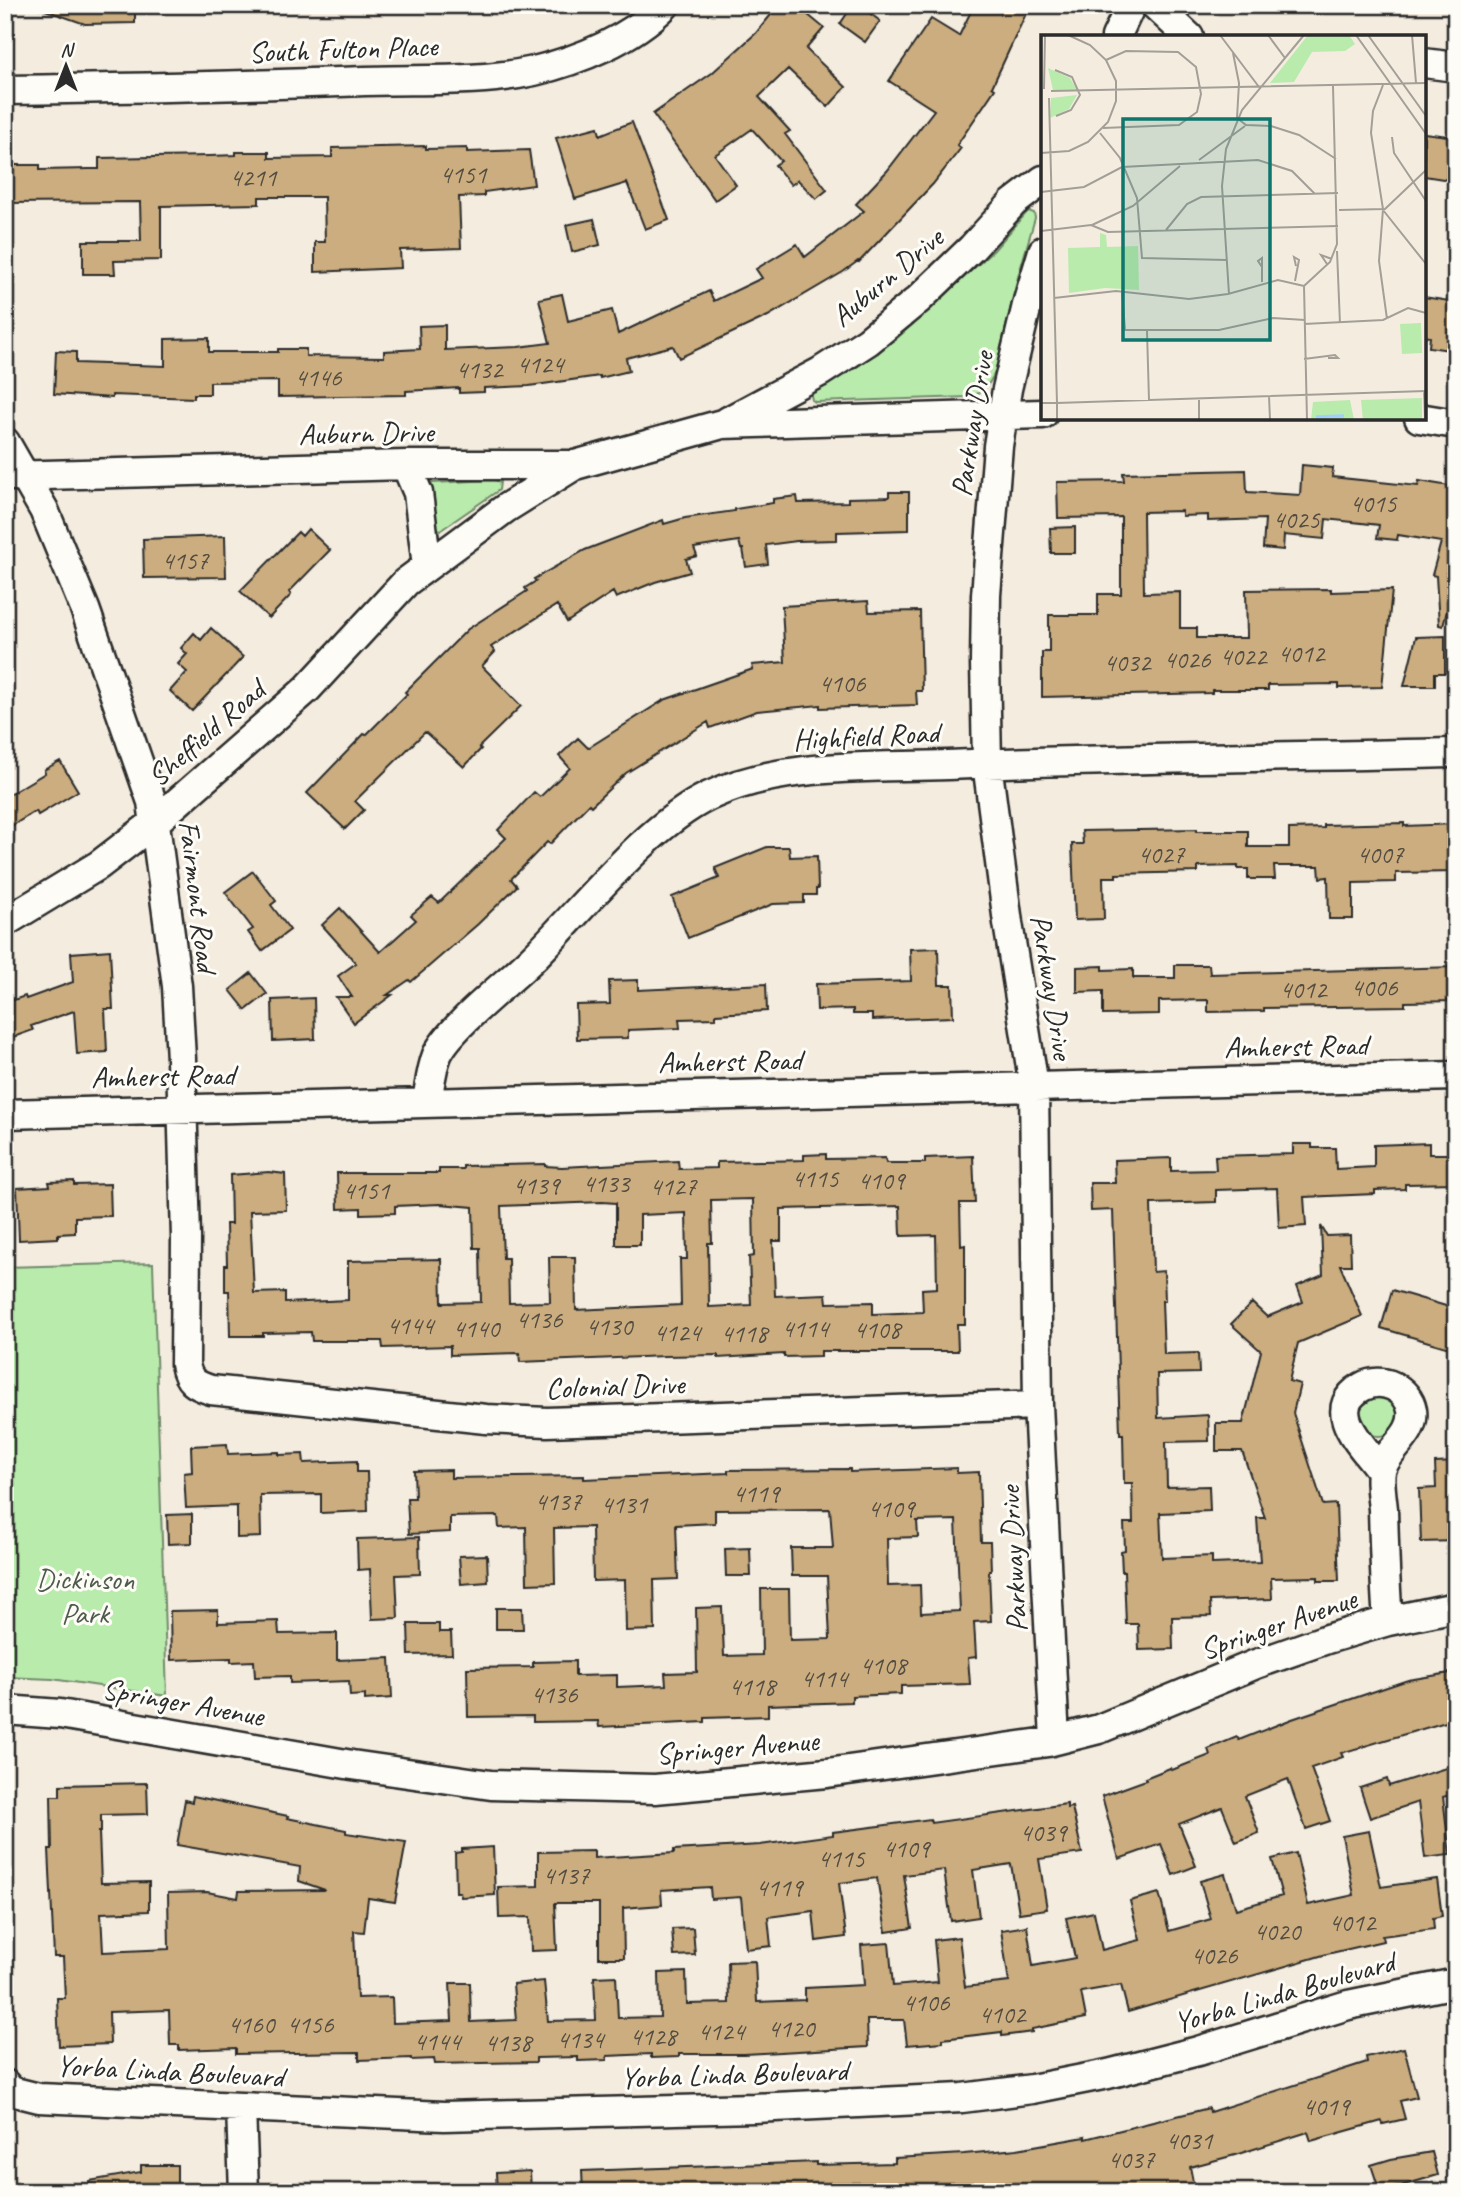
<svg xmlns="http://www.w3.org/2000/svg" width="1461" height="2197" viewBox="0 0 1461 2197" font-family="Caveat,sans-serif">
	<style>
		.green { fill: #b9ebac; stroke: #728b6c; stroke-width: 2 }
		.building { fill: #cbad7f; stroke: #2b2b2b; stroke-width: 2; fill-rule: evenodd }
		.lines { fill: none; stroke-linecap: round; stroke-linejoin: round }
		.street-casing { stroke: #2b2b2b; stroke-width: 33 }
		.street { stroke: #fdfcf7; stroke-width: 28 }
		.labels { text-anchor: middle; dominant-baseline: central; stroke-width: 6; stroke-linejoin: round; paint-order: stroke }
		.number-label { font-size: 26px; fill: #534c40 }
		.street-label { font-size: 30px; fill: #2b2b2b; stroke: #fdfcf7 }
		.park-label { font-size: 30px; fill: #4e5b4b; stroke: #fdfcf7 }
		.inset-river { fill: none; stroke: #a1d0fd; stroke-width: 3.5 }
		.inset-road { fill: none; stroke: #a39f97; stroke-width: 2 }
		.view { fill: #0f766e; fill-opacity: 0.15; stroke: #0f766e; stroke-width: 3.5 }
		.inset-edge { fill: none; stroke: #2b2b2b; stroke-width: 3.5 }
	</style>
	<rect width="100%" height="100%" fill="#f3ecdf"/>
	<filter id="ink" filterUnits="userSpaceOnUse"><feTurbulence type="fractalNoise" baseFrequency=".0143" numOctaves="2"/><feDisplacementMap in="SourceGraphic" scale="14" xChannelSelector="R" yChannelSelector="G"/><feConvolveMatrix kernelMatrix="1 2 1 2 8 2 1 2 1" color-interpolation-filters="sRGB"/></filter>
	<g filter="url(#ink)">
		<!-- green -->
		<path class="green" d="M1028,211l6,2 1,5 -17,59 -23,95c-5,12 -12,22 -26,25l-154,5 -3,-2 -1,-5 2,-4 41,-22 41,-29 99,-90z
			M493,480l7,2 -1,8 -58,40 -7,-2 -4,-43 2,-2z
			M153,1263l14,433 -115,-17 -47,-2v-410z
			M1359 1416a20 20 0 1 1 40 0a20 20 0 1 1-40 0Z"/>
		<!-- building -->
		<path class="building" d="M40,5h95v18l-50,1 -46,-16z
			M779,5h17l28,23 -18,21 40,38 -18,20 -40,-38 -29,28 31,34 -5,3 42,56 -11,9 -18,-19 -7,5 -16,-20 6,-4 -29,-32 -37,26 21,30 -21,15 -62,-86 59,-41 44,-40z
			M853,5h6l21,16 -15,21 -25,-18z
			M974,5h56l-38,82 3,2 -38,56 4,3 -28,36 -74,78 -1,-1 -15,11 -75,44 -89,42 -6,-12 -47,12 3,13 -29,7v-2l-71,10 -45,2v4l-25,1v-5l-53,3v4l-128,2v-16l-68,1v12h-16v4l-82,-3v3l-58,-4 2,-43 20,1v11l89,3v-27l44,-1v14h69v-3h28v7l78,1v-6l36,-2 -1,-23 26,-1v25l73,-3 32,-4 -11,-44 23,-5 6,27 44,-11 6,24 91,-43 5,10 48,-23 -6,-9 41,-25 8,13 59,-46 -8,-7 31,-33 47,-61 -45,-29 42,-62 28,17z
			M632,122l37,98 -24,9 -18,-46 -52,16 -19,-61 42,-11 2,8z
			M1424,133l32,4v44l-32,-5z
			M426,146v3l41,-1v4l62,-2 5,35 -50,7v4l-25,1 2,51 -61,2 1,18 -86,4v-30h10l-1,-45h-65v7l-98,2v54l-47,1 1,13h-32v-33h58l-1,-39 -135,1v-38h35v5l49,-1h10v-11l111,-2 26,-1v-3h33v6l63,-1v-9z
			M594,219l6,26 -28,7 -6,-27z
			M1424,297l32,5v49l-27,-4 1,-10 -6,-1z
			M1302,465l31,3 -1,9 86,9 1,-5 37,6v91l-13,48 -4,-1 -3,-49 -4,-1 9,-33 -43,-7 -1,5 -20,-2 2,-13 -53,-6 -2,20 -40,-4 -1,15 -20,-2 2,-29 -57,2v-6l-26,1v-5l-39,1 1,81 36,-1v36h17v10h50l-1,-48 85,-1v3l61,-2 -10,97 -43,1v-4l-71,1v5h-56v3l-170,4v-45h7v-37h49v-21h23v-77l-63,1 -1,-36 67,-1 -1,-8 123,-3 1,22 53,3z
			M889,492h20v38l-72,2v8l-40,1 -31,4 2,19 -22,3 -3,-18h-2l-2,-8 -45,7 3,8 -11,3 4,13 -35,10 -39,16 -3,-6 -46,30 -10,-17 -66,42 4,5 -13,14 39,40 -42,41 2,2 -17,18 -39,-35 -70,69 9,9 -19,19 -38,-36 57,-59 2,1 41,-41 -2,-2 63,-63 59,-38 -2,-3 11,-7 -2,-2 51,-29 78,-30 1,4 21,-6 50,-7v-2l38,-6v-4l24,-3 1,7 50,-1v-4l41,-1z
			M1075,527v26h-24l-1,-25z
			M308,529l22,21 -41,42 2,3 -22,23 -29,-27 58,-59 4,4z
			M225,536l1,41 -82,1 -1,-39z
			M868,601l1,11 51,-1 2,80h-6l1,14 -97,3v-3l-63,6 -47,17 -2,-6 -82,51 -35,33 -2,-2 -39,40 -3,-2 -36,37 6,7 -39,38 -67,58 -2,-2 -22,15h5l-38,28 -18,-26h16l-14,-21 18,-13 -34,-38 18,-17 40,44 36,-32 -5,-5 21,-18 7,6 67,-65 -8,-8 36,-38 6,5 30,-29 -11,-12 19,-18 10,10 76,-48 89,-31 -1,-4 33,-3 -3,-56z
			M211,628l32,29 -51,54 -22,-20 17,-19 -9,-8 9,-10 -6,-6 13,-15 7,7z
			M1445,636v37h-10v13h-31l12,-49z
			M60,761l18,30 -40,24 -2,-4 -31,19v-33l40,-24 -1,-3z
			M1404,823v3l52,-2v48l-60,1v9l-43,1v36h-24l-1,-42 -8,1 -1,-12h-45l1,13h-27v-10h-10v-3l-40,1v5l-82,2v3h-13l1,42 -29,1 -3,-76h11l-1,-13 115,-2v2h51v16h41v-18l35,-1v-3z
			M767,847h22l1,10 27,-1 1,33h-2v6h-12v8l-31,1 -85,34 -16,-41 47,-19 -4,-10z
			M253,871l23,30 -5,4 19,25 -28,21 -14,-19 5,-3 -28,-37z
			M938,948l1,37h13l1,32 -81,3v-6h-19v-5l-36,1 -1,-26 95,-3 -1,-32z
			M110,950l3,59h-8l2,43 -30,2 -3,-43 -43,15 2,4 -28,10v-37l20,-7 1,3 47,-17 -2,-29z
			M1175,965h34l1,9 246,-7v34l-51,1v4l-141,2v3l-56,1v-12l-49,1v13l-56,1v-24l-26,1v-25l26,-1v4l30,-1v9h42z
			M251,973l16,21 -21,16 -16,-20z
			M638,980v10l128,-6 1,27 -51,3v4l-37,1 1,9 -52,2v8l-51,1 -1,-34 34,-1 -1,-23z
			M314,998l1,41 -42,2 -1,-41z
			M1429,1143v11h27v29l-51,1v5l-30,1v4l-71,3 2,29 -27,2 -2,-40 -61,2v12l-65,2 2,68 11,-1 1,30h-3l2,53 34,-1 1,20 -42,1 1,44 50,-3 1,26 -43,1 1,45 42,-1 1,25 -50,2 2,45 50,-2v8l48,-2 -3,-44h8l-23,-67h-26v-28h27l18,-72 -30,-27 21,-21 15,14 36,-15 -6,-16 26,-11 -2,-49 6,10 23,-1 1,30h-11l22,51 -64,27 -9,38 11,3 -7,29 30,92 13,-1 3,77h-21v-4l-47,1 1,21 -62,2 1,15 -39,1 1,32 -34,1 -1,-26h-12l-2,-52h-2l-1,-21 4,-1 -1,-27h9l-1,-40h-8l-1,-49h-3l-7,-224 -22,1 -1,-28h25l-1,-23 57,-2v13l45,-1 -1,-14 78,-2v-10h19v4h23l1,21 38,-2v-22z
			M826,1154v5l59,-1 1,5h39v-5l48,-2 2,47h-15l1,43 4,-1v79h-8l1,27h-137v5l-37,1v-3l-66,4v-3l-53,1 -145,6 -1,-9 -69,2v-9l-67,2 -1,-7h-70l-1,-9 -48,1v3h-33l-1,-45h-4v-26h2l-1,-41h5l-1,-49 39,-3 16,2 1,36 -36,1 4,82 31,-1v11l63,-3v-39l93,-2 1,44 39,-1 -1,-54h-6l-1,-41 -33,-3 -45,2v7l-34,1v-6l-23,1 -1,-36h102v-4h24v-3l82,-2v2l17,1 116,-6 1,8 38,-1v-6l87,-2v-5zM753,1199l1,57 -5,1 2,48 -42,2 -1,-64h4l-1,-43zM602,1202l14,1v42h24v-30l46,-2 1,46h-7l1,46 -105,5 -1,-53h-26l1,45 -41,1 -1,-45h-5l-2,-52zM900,1206l1,30 35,-1 1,53 -15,1 1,23 -50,2v-12l-46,1 -1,-9 -51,2 -2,-55h8v-32z
			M74,1181v4l36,-1 1,32 -36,1v16l-17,1v4l-39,2 -2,-52 33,-2 -1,-4z
			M1392,1290l64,19v41l-75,-22z
			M227,1444l1,10 51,-2v3l24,-1 1,9 53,-2v11h10l1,39 -47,2v-19l-61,1 1,42 -24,1v-32l-51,2 -2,-35 8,-1 -1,-26z
			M1456,1462v79l-35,1 -2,-53 17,-1 -1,-25z
			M957,1468v5l22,-1 2,70h9l1,29h-2l2,50 -17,1 2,35 -8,1 2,26 -69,2v8l-49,2v6l-84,3v11l-63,2v4l-106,5 -1,-6 -65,1v-6l-65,1 -1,-49 66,-1v-5l42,-1v15l42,-1v12l49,-2 -1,-12 32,-1 -1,-64 26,-1 2,49 38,-1 -1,-66h28l1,51 40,-1 -3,-63h-35l-1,-28h42l-3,-39 -115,1v13l-39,2 2,54 -24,1 1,50 -29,1 -1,-51 -32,1 -1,-54 -38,1 1,55 -28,1 -1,-57 -27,1 -1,-12 -48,1v15l-41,2 -2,-36h8l-1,-27 37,-1v8l133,-2v3l144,-6v-3l122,-1v3zM956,1520l4,91 -39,2 -1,-28 -32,1 -1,-48 31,-1 -1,-16z
			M192,1514v29l-24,1 -1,-29z
			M419,1537l1,37 -24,1 2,43 -26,1 -2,-50 -12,1 -1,-31z
			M750,1548l1,28h-25l-1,-27z
			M487,1555l1,27 -27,2 -2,-28z
			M496,1608h26l1,21h-27z
			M218,1610v13l60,-2 1,13 58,-1v27l53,-2 2,40 -27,2v-5l-15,1 -1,-15 -59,2v-7l-35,1 -1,-16 -23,1v-4l-60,2 -1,-49z
			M408,1624h31v8h12l1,22 -43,1z
			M1456,1672v47l-115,34 2,4 -32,11 19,53 -24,8 -18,-50 -43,17 14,37 -23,9 -14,-35 -43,17 17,42 -23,9 -12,-31 -42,15 -17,-63 44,-16 -1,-2 25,-10 2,2 38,-15 -2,-6 29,-12 2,3 53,-21 116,-39z
			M1449,1767l7,26 -13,4 7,58 -25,3 -7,-56 -48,16 -10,-30 27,-9 2,7z
			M147,1783l1,31 -47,1v17h-2l2,51 48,-1v29l-48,2 2,39 66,-3 -1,-56 39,-1 31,6 1,-7 86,-1 -26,-9 1,-14 -123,-22 8,-45 7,2 1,-6 95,20 -1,2 59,12v3l60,9 -11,60 -27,-4 -4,34 -10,-1 3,67 35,-1 1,26 59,-2 -2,-38h20l1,39 45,-2 -3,-36 31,-3 4,40 48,-1 -2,-43 22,-1 2,42 42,-1 -1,-44 27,-1 1,32 42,-1 -1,-41 27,-1 2,41 48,-2v-12l59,-3 -3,-40 28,-2 4,43 45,-4 -4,-42 25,-3 6,50 44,-5 -8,-52 26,-4 6,40 42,-8 -9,-40 28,-6 8,38 38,-10 -10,-39 29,-8 10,38 42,-12 -11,-38 25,-7 11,35 46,-13 -10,-37 24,-6 12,52 46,-10 -12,-59 27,-5 12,56 56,-8 5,37 -9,2 1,11 -52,7 1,5 -56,13 -199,58 -7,-27 -40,7 5,26 -54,11v3l-30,4v-4l-59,7v3l-36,3 -3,-25h-37l1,27 -124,7h-65v3l-28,1v-4l-44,2v4l-29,1v-4l-42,1v4l-101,2 -1,-5 -23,1v-2l-52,2v-8l-123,2v-6l-57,2v-5h-9l-1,-35 -60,2 1,32 -51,2 -2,-48h8l-2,-41h-9l-5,-108h3l-1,-53h9v-11z
			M1067,1804v4l5,-1 10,46 -43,6 8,50 -28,4 -8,-49 -38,6 6,47 -28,4 -7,-51 -40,5 8,53 -26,4 -9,-54 -38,5 7,54 -30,4 -3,-30 -45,6 3,29 -25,3 -5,-52 -30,2 -1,-12 -49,3 1,15 -39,3 1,50h-25v-55h-44l2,47 -26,1 -1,-34 -31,1 -1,-31 40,-1v-34l56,-1v7l80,-5v-3l86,-5 73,-10v-3l31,-4 66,-9 1,4z
			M493,1847l2,48 -34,2 -1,-5h-4l-1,-39 7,-1v-3z
			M693,1928l2,27 -21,1 -2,-27z
			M1404,2048l13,49 -17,4 5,18 -22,5 -1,-3 -71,20 -3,-9 -73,23 -45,12 5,25h-612l-1,-21 234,-9v3l79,-2v-5l69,-4 53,-5 68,-12v2l124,-31 1,4 157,-50 -1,-5z
			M1432,2152l6,23 -58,17 -9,-27 20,-6z
			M141,2165h36v27h-87l-1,-11 52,-9z
			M530,2171l1,21h-34l-1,-19z"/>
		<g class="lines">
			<defs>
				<path id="street" d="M1155,5l34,32
					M1116,37l15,-32
					M1424,63l32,4
					M5,90c120,-2 240,-4 360,-9 55,-2 114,2 169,-10 46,-11 97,-32 131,-66
					M1043,251l-15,50 -21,88 -9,57 -12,149 -1,67 2,101 21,160 26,163 4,319 17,335
					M1419,418l37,6
					M728,421l92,-49 48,-31 51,-42 53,-51 41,-45 30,-23
					M5,442l39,68 41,99 67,193 25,184 4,73 5,179 -1,126c3,17 10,21 26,26l275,29 61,3 491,-17
					M406,465l12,28 9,73
					M8,476l398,-11h169l147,-41 321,-10
					M5,922l94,-57 56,-43 152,-133 99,-107 100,-74 69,-43
					M427,1101c3,-15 4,-31 10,-46 13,-29 75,-75 99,-100 50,-50 111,-129 173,-159 71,-34 162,-28 239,-31 169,-7 339,-8 508,-12
					M5,1114l1451,-38
					M1381,1471c-15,-23 -60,-60 -19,-84 20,-11 46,1 50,23 4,26 -26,39 -31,61 -2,11 1,27 2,38 1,38 2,75 5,112
					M5,1710l55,4 292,51 139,20 164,4 172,-16 221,-31 51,-13 157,-65 71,-25 61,-18 68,-14
					M5,2084l6,7 28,7 405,18 310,-8 208,-10 70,-9 76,-15 90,-23 150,-46 108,-22
					M241,2108l3,84"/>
			</defs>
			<!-- street casing -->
			<use href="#street" class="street-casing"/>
			<!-- street -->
			<use href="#street" class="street"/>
		</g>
	</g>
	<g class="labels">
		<!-- number labels -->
		<g class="number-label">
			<text x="463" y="174">4151</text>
			<text x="253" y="177">4211</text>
			<text x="540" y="364">4124</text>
			<text x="479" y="369">4132</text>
			<text x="318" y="377">4146</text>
			<text x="1373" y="503">4015</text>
			<text x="1296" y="519">4025</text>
			<text x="185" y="560">4157</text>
			<text x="1301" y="653">4012</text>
			<text x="1243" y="656">4022</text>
			<text x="1187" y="659">4026</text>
			<text x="1127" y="662">4032</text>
			<text x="842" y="683">4106</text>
			<text x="1161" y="854">4027</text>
			<text x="1380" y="854">4007</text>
			<text x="1374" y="987">4006</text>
			<text x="1303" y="989">4012</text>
			<text x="815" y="1178">4115</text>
			<text x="881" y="1180">4109</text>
			<text x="606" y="1183">4133</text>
			<text x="536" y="1185">4139</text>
			<text x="673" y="1186">4127</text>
			<text x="366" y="1190">4151</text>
			<text x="539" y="1319">4136</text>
			<text x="410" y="1325">4144</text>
			<text x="609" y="1326">4130</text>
			<text x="476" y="1328">4140</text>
			<text x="805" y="1328">4114</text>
			<text x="877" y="1329">4108</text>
			<text x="677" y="1332">4124</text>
			<text x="744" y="1333">4118</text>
			<text x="756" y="1493">4119</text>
			<text x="558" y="1501">4137</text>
			<text x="624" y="1504">4131</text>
			<text x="891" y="1508">4109</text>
			<text x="883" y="1665">4108</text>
			<text x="824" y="1678">4114</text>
			<text x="752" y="1686">4118</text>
			<text x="554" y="1694">4136</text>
			<text x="1043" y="1832">4039</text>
			<text x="906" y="1848">4109</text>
			<text x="841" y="1858">4115</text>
			<text x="566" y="1875">4137</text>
			<text x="779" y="1887">4119</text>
			<text x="1352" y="1922">4012</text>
			<text x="1277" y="1931">4020</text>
			<text x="1214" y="1955">4026</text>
			<text x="926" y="2002">4106</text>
			<text x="1002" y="2014">4102</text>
			<text x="251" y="2024">4160</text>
			<text x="310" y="2024">4156</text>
			<text x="791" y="2028">4120</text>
			<text x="721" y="2031">4124</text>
			<text x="653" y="2036">4128</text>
			<text x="580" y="2039">4134</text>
			<text x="437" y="2041">4144</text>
			<text x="508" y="2042">4138</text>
			<text x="1326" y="2106">4019</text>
			<text x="1189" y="2140">4031</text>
			<text x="1131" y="2159">4037</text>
		</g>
		<!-- street labels -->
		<g class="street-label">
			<text transform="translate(343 49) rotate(-2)">South Fulton Place</text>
			<text transform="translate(887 277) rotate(-40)">Auburn Drive</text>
			<text transform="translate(972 424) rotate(-81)">Parkway Drive</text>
			<text transform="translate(366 433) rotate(-1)">Auburn Drive</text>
			<text transform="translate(206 733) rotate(-41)">Sheffield Road</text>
			<text transform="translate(866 736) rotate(-3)">Highfield Road</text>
			<text transform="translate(198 896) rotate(83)">Fairmont Road</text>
			<text transform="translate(1052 987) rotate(81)">Parkway Drive</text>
			<text transform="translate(1296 1046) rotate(-1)">Amherst Road</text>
			<text transform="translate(730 1061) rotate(-1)">Amherst Road</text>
			<text transform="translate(163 1076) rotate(-1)">Amherst Road</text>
			<text transform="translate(615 1386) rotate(-2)">Colonial Drive</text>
			<text transform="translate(1013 1559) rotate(-93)">Parkway Drive</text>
			<text transform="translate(1278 1624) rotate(-19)">Springer Avenue</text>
			<text transform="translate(183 1702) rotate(10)">Springer Avenue</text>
			<text transform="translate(737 1747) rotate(-5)">Springer Avenue</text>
			<text transform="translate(1284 1992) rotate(-16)">Yorba Linda Boulevard</text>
			<text transform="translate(170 2071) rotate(3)">Yorba Linda Boulevard</text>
			<text transform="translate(734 2074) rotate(-2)">Yorba Linda Boulevard</text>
		</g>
		<!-- park labels -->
		<g class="park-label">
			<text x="85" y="1579">Dickinson<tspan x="85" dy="34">Park</tspan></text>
		</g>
	</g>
	<!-- overview -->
	<g transform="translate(1041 35)">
		<rect width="385" height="385" fill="#f3ecdf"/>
		<path d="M267,0h41l6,9 -10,7 -33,1 -18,30 -24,1zM7,33l22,10 7,12h-24zM36,60l-8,14 -19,9 1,-20zM59,198l6,2 1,12 31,-1 1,44 -34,-2 -36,5 -1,-45 32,-1zM380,288l1,30 -20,1 -2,-30zM381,363v22h-59l-2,-20zM309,365l4,20h-43l2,-18z" fill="#b9ebac"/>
		<path class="inset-river" d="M275,382l28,-1"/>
		<path class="inset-road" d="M179,0l39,52M227,0l17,23M315,0l70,99M327,0l58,81M371,0l4,48M192,18l6,30 -2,35 9,7 25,1 28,9 37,24M14,35l17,7 8,18 -9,15 -15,6M342,50l-10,26 -2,22 12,76 -4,52 8,58M3,54l1,-54M10,56l375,-8M62,93l76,-3 18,-13 4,-18 -5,-27 -18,-15 -52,-1 -20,9M59,98l20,25 17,40 5,60 85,2M351,102l2,16 32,48M0,118l28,-2 19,-9 20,-20 8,-21v-20l-10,-21 -16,-15 -22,-10M158,125l46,-34M0,157l43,-5 38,-20 136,-7 34,11 23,23M298,175l46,-1 41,-39M342,175l43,54M51,190l41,-19 47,-40M125,195l21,-26 14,-7 137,-4M0,196l50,-6 17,7 230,-6M296,216l3,73M286,229l-6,-9 11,4M221,232l-4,-6 4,-3v24M254,246l4,-21 -5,-3 2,9M81,256l3,39h94l54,-12 32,2M188,259l-7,-108 4,-37 16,-39 62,-75M13,263l62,-7 73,8 39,-5 50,-14 26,6M263,289l79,-4 25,-12 18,5M106,296l2,69M263,324l31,-4 3,3h-10M383,356l1,29M228,361l1,24M158,363v22M0,368h16l-8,-305M16,385v-17l369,-12M266,385l-3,-134 26,-24 7,-18 -4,-158"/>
		<path class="view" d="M82,84h147v221h-147z"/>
		<rect width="385" height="385" class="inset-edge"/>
	</g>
	<!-- margin -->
	<rect width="1461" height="2197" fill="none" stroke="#fdfcf7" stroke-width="28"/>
	<rect x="14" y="14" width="1433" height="2169" fill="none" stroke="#2b2b2b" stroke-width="2.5" filter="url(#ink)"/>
	<!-- north arrow -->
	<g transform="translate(66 66)" stroke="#fdfcf7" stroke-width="5" paint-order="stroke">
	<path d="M0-5L12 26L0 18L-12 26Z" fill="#2b2b2b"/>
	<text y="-10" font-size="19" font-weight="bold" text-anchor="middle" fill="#2b2b2b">N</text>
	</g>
</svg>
